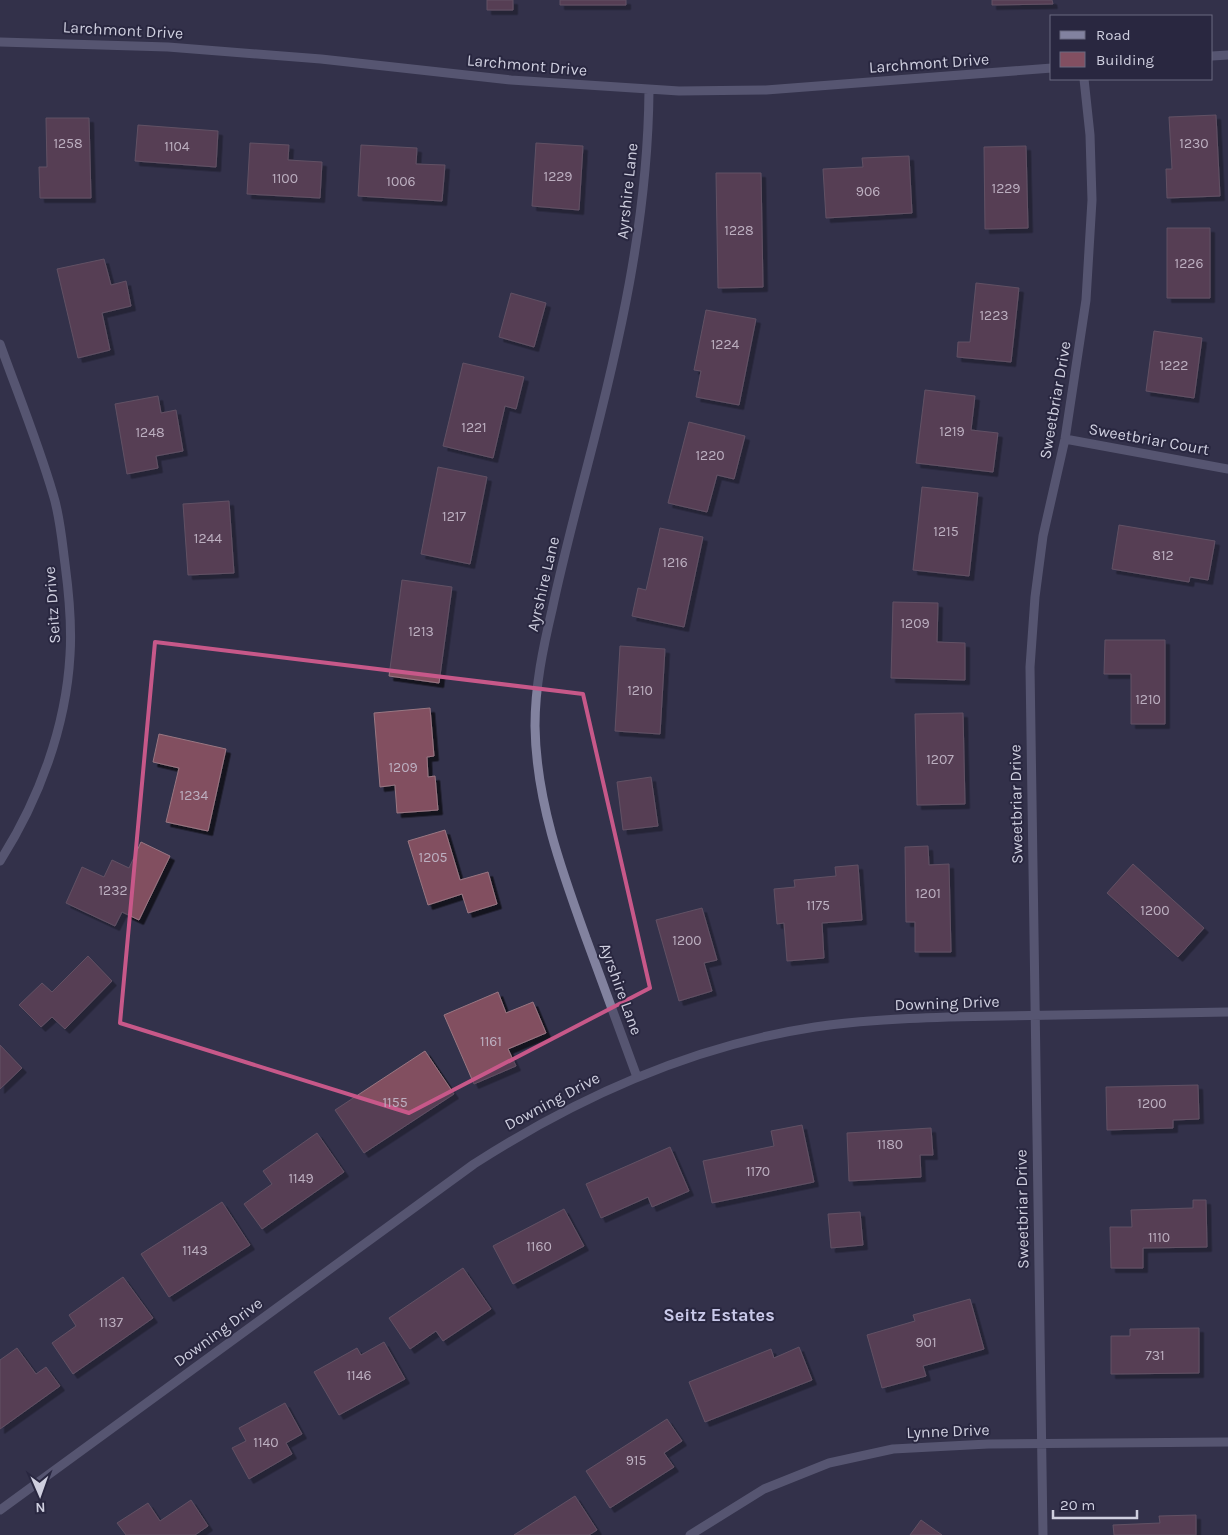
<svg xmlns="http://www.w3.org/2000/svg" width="1228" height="1535" viewBox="0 0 1228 1535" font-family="Karla,sans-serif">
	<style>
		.building { fill: #824f61; stroke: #997782; filter: url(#shadow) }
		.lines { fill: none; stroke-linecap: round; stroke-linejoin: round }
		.minor { stroke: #82829f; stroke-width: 9 }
		.marked { fill: none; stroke: #c75889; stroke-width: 4; stroke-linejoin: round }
		.labels { text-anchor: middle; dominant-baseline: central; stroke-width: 4; stroke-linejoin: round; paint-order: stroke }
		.number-label { font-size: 14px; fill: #bcafc0 }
		.street-label { font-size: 16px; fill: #cfcfdf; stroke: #292740 }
		.neighbourhood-label { font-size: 18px; font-weight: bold; fill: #c9c9e9; stroke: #292740 }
	</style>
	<defs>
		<filter id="shadow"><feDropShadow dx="4.5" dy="4.5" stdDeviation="0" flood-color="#0009"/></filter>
	</defs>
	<rect width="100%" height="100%" fill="#33324b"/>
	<!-- building -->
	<path class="building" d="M487,0h26v10h-26z
		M560,0h66v5h-66z
		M992,0h60l1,4 -61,1z
		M1216,115l4,81 -53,2 -1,-29h6l-3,-52z
		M46,118h43l2,80h-51l-1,-31h8z
		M138,125l80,6 -2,36 -81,-6z
		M250,143l39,2 -1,15 34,2 -2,36 -73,-4z
		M536,143l47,3 -4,64 -47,-4z
		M361,145l56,3 -1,16 29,1 -3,36 -84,-5z
		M1026,146l2,82 -43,1 -1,-82z
		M909,156l3,57 -86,5 -3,-49 40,-2 -1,-9z
		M716,173h45l2,114 -45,1z
		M1167,228h43v70h-43z
		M104,259l7,26 15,-4 5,25 -29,7 8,37 -32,8 -21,-89z
		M976,283l43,5 -8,74 -54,-5 1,-15h12z
		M511,293l35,10 -12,44 -35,-10z
		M706,310l50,9 -17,86 -43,-8 5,-26 -7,-1z
		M1154,331l48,7 -8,60 -48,-7z
		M463,363l61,14 -8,32 -11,-3 -12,52 -50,-12z
		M925,390l50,6 -4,34 27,3 -5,39 -77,-9z
		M158,396l3,17 15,-3 7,41 -27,5 2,12 -31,6 -12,-70z
		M689,422l56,14 -11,43 -17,-4 -10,37 -39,-9z
		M438,467l49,10 -17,87 -49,-10z
		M922,487l56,6 -9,83 -56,-6z
		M229,501l5,72 -46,2 -5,-71z
		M1119,525l96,16 -7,39 -18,-3 -1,5 -77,-13z
		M660,528l43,9 -19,90 -52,-11 6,-28 8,2z
		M402,580l50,7 -13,96 -50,-7z
		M893,602l45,1 -1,39 28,1v37l-74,-2z
		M1105,640h60v84h-34v-50h-27z
		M620,646l45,3 -5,85 -45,-3z
		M430,708l4,48 -7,1 1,20 7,-1 3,34 -41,3 -2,-28 -15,2 -6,-74z
		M963,713l2,91 -48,1 -2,-91z
		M159,734l67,15 -18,82 -42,-9 13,-54 -26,-6z
		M651,777l7,49 -35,4 -6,-48z
		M445,830l15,50 28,-8 9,32 -29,9 -6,-19 -34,11 -20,-64z
		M141,842l29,14 -31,64 -17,-8 -7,14 -49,-23 16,-36 22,10 8,-17 17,8z
		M928,846l1,19 20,-1 2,88h-36v-30h-9l-1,-75z
		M1133,864l71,64 -26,29 -71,-64z
		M858,865l4,55 -40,3 2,35 -37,3 -3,-38 -7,1 -3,-35 21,-2 -1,-7 42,-4 -1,-9z
		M702,908l15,52 -13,3 8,28 -33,10 -23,-81z
		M88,956l24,25 -47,48 -13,-12 -11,10 -22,-22 23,-22 10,9z
		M498,992l8,21 27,-11 13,31 -38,16 8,17 -42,18 -30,-69z
		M0,1045l22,23 -22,21z
		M425,1051l29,43 -90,59 -29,-43z
		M1198,1085l1,34 -26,1v8l-66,2 -1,-43z
		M802,1125l12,57 -102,21 -9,-42 71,-15 -3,-15z
		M931,1128l2,27h-13l1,22 -72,4 -2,-48z
		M317,1133l27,39 -82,57 -18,-25 28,-20 -9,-13z
		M670,1147l19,44 -37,16 -4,-10 -47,21 -15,-34z
		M1193,1200h13l1,47 -64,1v20h-32l-1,-41h22l-1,-17 62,-2z
		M222,1202l28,43 -81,52 -28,-43z
		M564,1209l20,37 -71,38 -20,-38z
		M860,1212l3,33 -32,3 -3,-34z
		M463,1268l28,41 -48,32 -7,-10 -26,18 -21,-31z
		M123,1277l30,41 -80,56 -21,-31 24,-17 -7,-11z
		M970,1299l14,50 -61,17 3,10 -44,12 -15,-53 48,-14 -2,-6z
		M1199,1328v45l-88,1v-38h19v-7z
		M384,1342l21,37 -66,36 -25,-43 43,-24 4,7z
		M799,1347l13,33 -107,42 -16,-40 82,-33 3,9z
		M17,1348l19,26 10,-7 14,19 -60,43v-69z
		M285,1403l17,31 -16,9 6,11 -43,25 -17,-31 14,-7 -7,-13z
		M667,1419l15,22 -18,12 10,14 -64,41 -24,-37z
		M575,1496l22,34 -8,5h-75z
		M191,1500l17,26 -13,9h-69l-9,-12 31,-20 12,18z
		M1196,1515v20h-82l-1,-10 47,-2 -1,-7z
		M921,1520l21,15h-32z"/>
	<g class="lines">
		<!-- minor -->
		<path class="minor" d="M0,42l168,5 153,12 190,21 168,11 87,-1 286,-22
			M1212,56l16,-1
			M0,344c18,50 38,99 53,150 7,22 9,47 12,70 4,30 7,61 5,91 -4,72 -31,145 -70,206
			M1065,439l163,30
			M637,1077c-17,-47 -34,-93 -51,-139 -25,-69 -50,-138 -51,-212 0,-40 8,-78 17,-116 10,-47 22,-93 34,-139 33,-126 62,-250 63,-381
			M0,1510l474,-346c104,-67 217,-118 341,-137 63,-9 125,-10 188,-11 75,-1 150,-3 225,-4
			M690,1535l74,-46 65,-26 64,-14 95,-5 240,-2
			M1043,1535l-13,-868 5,-70 8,-61 22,-97 21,-139 6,-100 -2,-65 -6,-56"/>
	</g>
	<!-- marked area -->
	<path d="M0 0H1228V1535H0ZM155,642l428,52 67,294 -241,125 -289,-90z" fill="#33324b" fill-opacity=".55" fill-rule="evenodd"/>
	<path class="marked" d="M155,642l428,52 67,294 -241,125 -289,-90z"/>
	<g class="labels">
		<!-- number labels -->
		<g class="number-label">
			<text x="68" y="143">1258</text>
			<text x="1194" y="143">1230</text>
			<text x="177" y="146">1104</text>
			<text x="558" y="176">1229</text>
			<text x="285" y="178">1100</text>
			<text x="401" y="181">1006</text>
			<text x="1006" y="188">1229</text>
			<text x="868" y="191">906</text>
			<text x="739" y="230">1228</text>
			<text x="1189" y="263">1226</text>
			<text x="994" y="315">1223</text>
			<text x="725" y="344">1224</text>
			<text x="1174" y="365">1222</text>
			<text x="474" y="427">1221</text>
			<text x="952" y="431">1219</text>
			<text x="150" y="432">1248</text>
			<text x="710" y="455">1220</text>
			<text x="454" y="516">1217</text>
			<text x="946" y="531">1215</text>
			<text x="208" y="538">1244</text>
			<text x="1163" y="555">812</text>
			<text x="675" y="562">1216</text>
			<text x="915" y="623">1209</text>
			<text x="421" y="631">1213</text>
			<text x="640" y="690">1210</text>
			<text x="1148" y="699">1210</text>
			<text x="940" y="759">1207</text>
			<text x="403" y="767">1209</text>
			<text x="194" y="795">1234</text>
			<text x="433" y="857">1205</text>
			<text x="113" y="890">1232</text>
			<text x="928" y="893">1201</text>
			<text x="818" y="905">1175</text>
			<text x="1155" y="910">1200</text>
			<text x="687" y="940">1200</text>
			<text x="491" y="1041">1161</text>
			<text x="395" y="1102">1155</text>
			<text x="1152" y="1103">1200</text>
			<text x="890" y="1144">1180</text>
			<text x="758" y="1171">1170</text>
			<text x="301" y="1178">1149</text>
			<text x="1159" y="1237">1110</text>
			<text x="539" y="1246">1160</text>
			<text x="195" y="1250">1143</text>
			<text x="111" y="1322">1137</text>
			<text x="926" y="1342">901</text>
			<text x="1155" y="1355">731</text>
			<text x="359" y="1375">1146</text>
			<text x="266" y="1442">1140</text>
			<text x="636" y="1460">915</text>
		</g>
		<!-- street labels -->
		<g class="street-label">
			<text transform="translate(123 30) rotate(3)">Larchmont Drive</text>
			<text transform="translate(929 63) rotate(-4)">Larchmont Drive</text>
			<text transform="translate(527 65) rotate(5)">Larchmont Drive</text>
			<text transform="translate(627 191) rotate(-84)">Ayrshire Lane</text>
			<text transform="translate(1055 400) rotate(-80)">Sweetbriar Drive</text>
			<text transform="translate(1149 439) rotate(10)">Sweetbriar Court</text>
			<text transform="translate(543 584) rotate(-77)">Ayrshire Lane</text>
			<text transform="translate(52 605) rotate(-94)">Seitz Drive</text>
			<text transform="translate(1016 804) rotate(-91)">Sweetbriar Drive</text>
			<text transform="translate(621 989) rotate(70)">Ayrshire Lane</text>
			<text transform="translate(947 1003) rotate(-2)">Downing Drive</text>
			<text transform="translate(552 1101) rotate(-28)">Downing Drive</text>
			<text transform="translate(1022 1209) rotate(-91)">Sweetbriar Drive</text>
			<text transform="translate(218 1332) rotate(-36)">Downing Drive</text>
			<text transform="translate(948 1431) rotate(-2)">Lynne Drive</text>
		</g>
		<!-- neighbourhood labels -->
		<g class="neighbourhood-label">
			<text x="719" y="1315">Seitz Estates</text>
		</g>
	</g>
	<!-- legend -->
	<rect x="1050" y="15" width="162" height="65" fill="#292740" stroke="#6b6a80"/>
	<rect x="1060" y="31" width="25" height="8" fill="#82829f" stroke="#6b6a80"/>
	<text x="1096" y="40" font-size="15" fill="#cfcfdf">Road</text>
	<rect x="1060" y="52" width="25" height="15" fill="#824f61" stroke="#6b6a80"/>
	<text x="1096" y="65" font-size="15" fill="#cfcfdf">Building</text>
	<!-- north arrow -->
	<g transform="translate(40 1495) rotate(178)" stroke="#292740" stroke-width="4" paint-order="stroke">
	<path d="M0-4L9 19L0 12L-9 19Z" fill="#cfcfdf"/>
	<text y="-8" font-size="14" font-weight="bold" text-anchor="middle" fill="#cfcfdf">N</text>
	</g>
	<!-- scale -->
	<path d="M1053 1510v8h84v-8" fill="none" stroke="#cfcfdf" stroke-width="2.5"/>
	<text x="1060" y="1510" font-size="15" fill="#cfcfdf" stroke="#292740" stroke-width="4" paint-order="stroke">20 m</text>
</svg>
